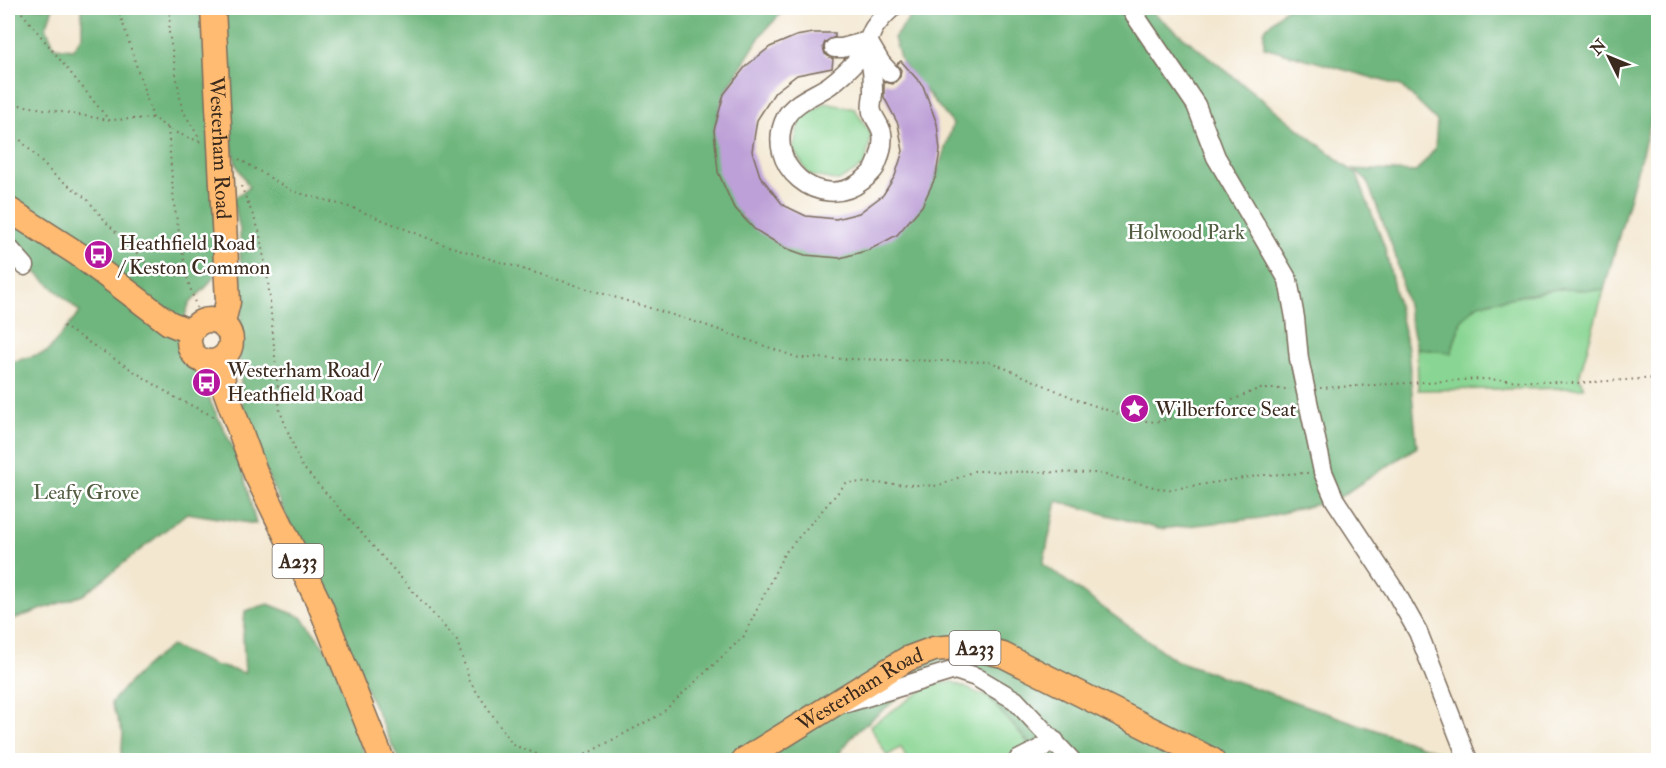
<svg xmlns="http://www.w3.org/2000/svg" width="1666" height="768" viewBox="0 0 1666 768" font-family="'IM FELL Double Pica',serif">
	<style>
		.green { fill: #89d593; stroke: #628058; stroke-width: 1.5 }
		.forest { fill: #6eb67d; stroke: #54704e; stroke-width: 1.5 }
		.building { fill: #bda0d7 }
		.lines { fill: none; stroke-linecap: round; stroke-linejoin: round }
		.minor-casing { stroke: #7b6c5c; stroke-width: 21 }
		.major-casing { stroke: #7b6c5c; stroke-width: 27 }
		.path { stroke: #7b6c5c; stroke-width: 2; stroke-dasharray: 1.5 4.5; stroke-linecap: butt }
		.minor { stroke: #fff; stroke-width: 18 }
		.major { stroke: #febb71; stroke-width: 24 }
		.labels { text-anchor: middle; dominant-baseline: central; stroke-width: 5; stroke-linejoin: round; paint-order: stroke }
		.shield { fill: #fff; stroke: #766a62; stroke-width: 1.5 }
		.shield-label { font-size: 20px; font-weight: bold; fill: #3b2a1e }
		.street-label { font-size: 21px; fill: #3b2a1e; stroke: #fff }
		.park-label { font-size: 21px; fill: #525d41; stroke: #fff }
		.poi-label { font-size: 21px; fill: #3b2a1e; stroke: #fff; text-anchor: start }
	</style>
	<rect width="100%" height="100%" fill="#fff"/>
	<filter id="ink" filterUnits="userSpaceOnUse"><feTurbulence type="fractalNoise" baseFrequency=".0167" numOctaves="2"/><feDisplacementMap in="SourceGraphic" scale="12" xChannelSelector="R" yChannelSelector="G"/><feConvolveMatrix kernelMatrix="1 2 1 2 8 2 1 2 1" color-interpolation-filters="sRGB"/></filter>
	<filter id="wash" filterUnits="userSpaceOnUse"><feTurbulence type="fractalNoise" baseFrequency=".008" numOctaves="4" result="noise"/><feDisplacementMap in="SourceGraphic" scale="24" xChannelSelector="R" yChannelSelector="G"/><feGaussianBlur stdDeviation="1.35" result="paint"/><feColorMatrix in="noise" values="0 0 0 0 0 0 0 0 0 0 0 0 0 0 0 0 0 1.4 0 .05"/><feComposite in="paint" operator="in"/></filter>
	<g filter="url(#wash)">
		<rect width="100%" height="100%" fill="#f3e7d0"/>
		<!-- green -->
		<path class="green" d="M825,103l30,6 16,26 -6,30 -26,16 -30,-6 -16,-26 7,-30z
			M1556,289l48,1 -25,87 5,11 -166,2 -1,-42 34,4 10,-31 17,-17z
			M953,682l36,16 41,47 -24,14 -21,-2 -5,3h-73l-6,-13 -14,9 -17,-30 62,-42z"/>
		<!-- forest -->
		<path class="forest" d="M8,8h45l-7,20 9,19 18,2 9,-13v-28h118l11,105 6,159 -10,14 -18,18 -10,30 6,16 56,114 15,60 -69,-11 -104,82 -75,26v-258l39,-11 33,-40 -72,-65z
			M217,8h569l-25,27 -37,59 -10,36 27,87 44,31 55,10 96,-82 17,-52 -52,-63 -7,-23 23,-30h230l210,167 28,73 23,101 9,98 -82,53 -74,18 -102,11 -102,-28 -14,63 132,96 286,100h-417l-93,-105 -96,78 -21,27h-435l-130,-281 -26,-68 -4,-55 2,-52 -1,-74 -7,-31 16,-12 -13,-23 -5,-22z
			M1286,8h372v87l-54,195 -48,-1 -78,15 -17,17 -10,32 -34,-5 -22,-94 -28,-73 -14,-12 63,3 19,-23 2,-28 -36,-35 -137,-39v-17z
			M268,604l34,13 31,41 33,102h-245l2,-27 -12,-30c18,-22 37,-41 60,-57l43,19 31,8 -2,-36 2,-26z"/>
		<g id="blocks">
			<!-- building -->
			<path class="building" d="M813,33h22v4l-10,5 -2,5 2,7 8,5 -1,9 -35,7 -22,17 -18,28 -5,31 8,25 23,29 23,11 30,3 23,-6 24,-18 12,-19 8,-25 -5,-27 -14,-27v-15l9,2 7,-7 1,-7 -4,-6 4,-3 22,25 14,38 3,26 -4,26 -14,30 -25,29 -28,15 -29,8 -35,-3 -20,-7 -31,-19 -21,-23 -15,-34 -4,-42 10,-36 22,-28 24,-19 26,-11z"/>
		</g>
	</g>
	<g filter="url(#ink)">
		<use href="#blocks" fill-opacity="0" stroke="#7b6c5c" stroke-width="1.5"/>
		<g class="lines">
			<defs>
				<path id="minor" d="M1130,8l66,97 20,52 72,123 7,38 4,41 24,113 12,28 60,91 23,41 50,128
					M834,48h8l26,-7 13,22 9,10
					M866,50c7,14 7,29 7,44 -1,6 -2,14 -1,18 3,8 8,13 10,21 2,12 -2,24 -7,35 -4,6 -8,9 -13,13 -42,33 -100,-17 -76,-64 9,-16 30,-22 44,-32 11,-8 21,-18 30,-28 8,-9 8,-19 14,-29 5,-7 12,-15 18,-20
					M8,247l17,19
					M847,703l108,-33 21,7 39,23 56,60
					M1018,760l37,-19"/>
				<g id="major">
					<path id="s1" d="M213,8l15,294 -5,20"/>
					<path d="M8,209l70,45 91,69 22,9"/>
					<circle cx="210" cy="341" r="21"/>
					<path d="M220,360l4,27 32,87 64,131 62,155"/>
					<path id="s2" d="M744,760l163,-101 27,-10 31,-3 38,9 209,105"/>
				</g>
			</defs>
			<!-- minor casing -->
			<use href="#minor" class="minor-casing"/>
			<!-- major casing -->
			<use href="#major" class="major-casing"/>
			<!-- path -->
			<path class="path" d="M18,8l91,112
				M118,8l35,110
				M170,8l-1,24 13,77 16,27 1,5
				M8,103l101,17 44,-2 21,14 27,10
				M8,127l45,47 34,25 20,24 47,48 33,6 12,39
				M168,128l6,76 13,73
				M239,159l53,32 61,17 92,37 260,80 94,33 192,4 87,38 58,20 20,2 58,-14 44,-19h32
				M241,186l18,44 9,51 12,130 21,54 156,176 13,41 43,63 40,15
				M63,326l113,72 39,19
				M1320,388l160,-9 96,4 82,-5
				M575,760l86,-46 83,-78 40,-82 63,-72 92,4 35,-15 123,2 69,17 97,-15 45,-2"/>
			<!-- minor -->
			<use href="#minor" class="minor"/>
			<!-- major -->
			<use href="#major" class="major"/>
		</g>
	</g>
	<!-- icons -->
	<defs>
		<symbol id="bus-disc" viewBox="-11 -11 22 22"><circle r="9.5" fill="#b5179e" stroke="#fff"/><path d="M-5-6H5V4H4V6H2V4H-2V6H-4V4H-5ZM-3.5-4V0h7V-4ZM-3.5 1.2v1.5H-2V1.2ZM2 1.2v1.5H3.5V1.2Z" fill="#fff"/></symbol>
		<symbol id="sight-disc" viewBox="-11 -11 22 22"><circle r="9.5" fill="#b5179e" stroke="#fff"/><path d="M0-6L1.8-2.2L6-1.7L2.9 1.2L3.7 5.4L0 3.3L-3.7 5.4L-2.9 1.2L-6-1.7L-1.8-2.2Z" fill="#fff"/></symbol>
	</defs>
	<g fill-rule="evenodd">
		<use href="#bus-disc" x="82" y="238" width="33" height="33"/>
		<use href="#bus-disc" x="190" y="366" width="33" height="33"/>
		<use href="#sight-disc" x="1118" y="392" width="33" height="33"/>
	</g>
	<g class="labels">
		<!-- shield labels -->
		<g class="shield">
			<rect x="272.5" y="544" width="51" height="34" rx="4.5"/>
			<rect x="949.5" y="631" width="51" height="34" rx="4.5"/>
		</g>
		<g class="shield-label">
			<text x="298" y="561">A233</text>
			<text x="975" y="648">A233</text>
		</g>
		<!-- street labels -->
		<g class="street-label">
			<text stroke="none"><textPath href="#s1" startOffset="140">Westerham Road</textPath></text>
			<text stroke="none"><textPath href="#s2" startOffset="136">Westerham Road</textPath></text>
		</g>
		<!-- park labels -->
		<g class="park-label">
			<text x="1186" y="232">Holwood Park</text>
			<text x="86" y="492">Leafy Grove</text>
		</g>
		<!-- poi labels -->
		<g class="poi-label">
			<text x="119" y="243">Heathfield Road<tspan x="119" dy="24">/ Keston Common</tspan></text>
			<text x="227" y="370">Westerham Road /<tspan x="227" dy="24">Heathfield Road</tspan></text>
			<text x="1155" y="409">Wilberforce Seat</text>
		</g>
	</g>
	<!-- margin -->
	<rect width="1666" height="768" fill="none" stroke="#fff" stroke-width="30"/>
	<!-- north arrow -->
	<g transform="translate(1609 57) rotate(313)" stroke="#ffffff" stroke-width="4.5" paint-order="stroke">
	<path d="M0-4.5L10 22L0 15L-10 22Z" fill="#3b2a1e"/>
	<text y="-9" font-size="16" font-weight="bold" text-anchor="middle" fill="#3b2a1e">N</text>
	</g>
</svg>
